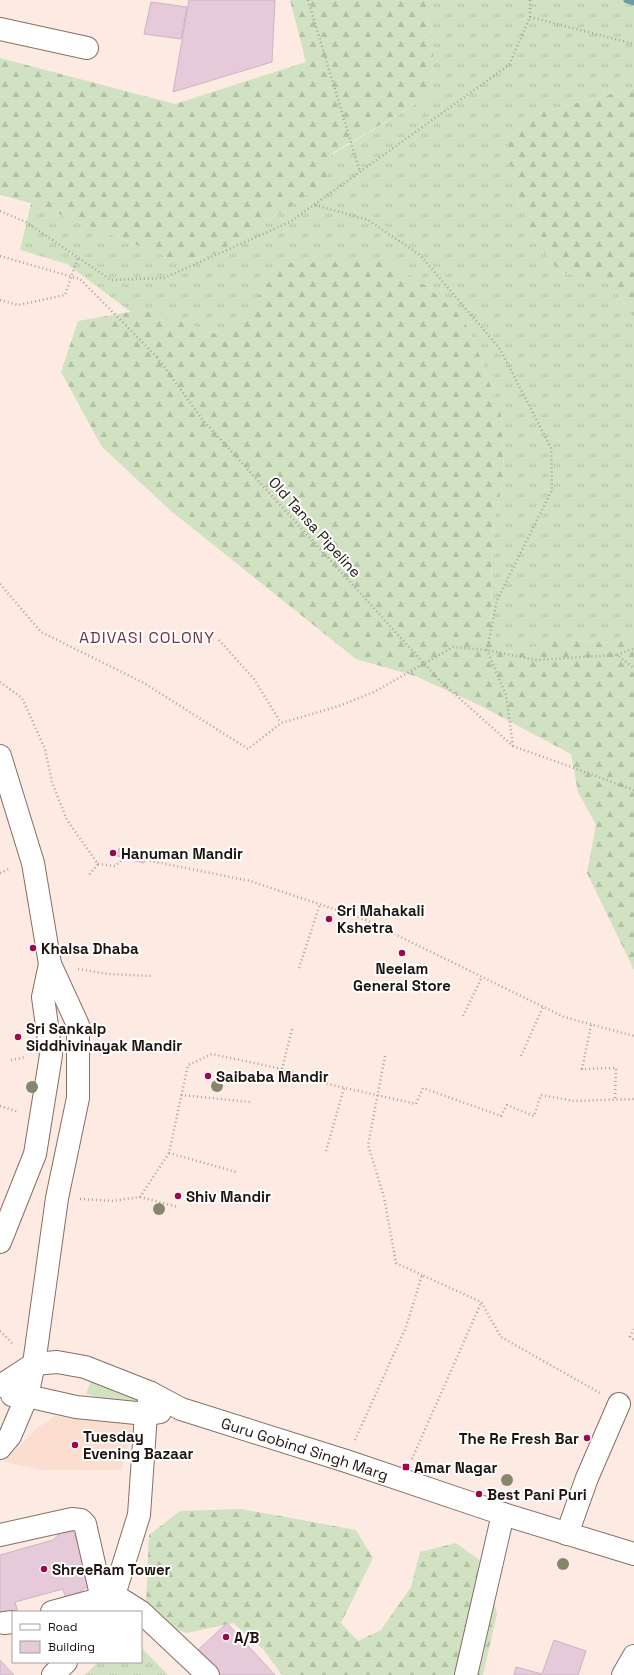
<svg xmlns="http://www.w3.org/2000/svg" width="634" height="1675" viewBox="0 0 634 1675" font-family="'Space Grotesk',sans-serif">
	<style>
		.built { fill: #fcded1 }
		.grass { fill: url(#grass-tufts) }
		.forest { fill: url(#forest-firs) }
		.garden { fill: #d0e2c2 }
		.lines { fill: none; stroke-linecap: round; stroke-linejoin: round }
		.stream { stroke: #6b9bac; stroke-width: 7 }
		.building { fill: #e7cad9; stroke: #ceb3c2 }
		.minor-casing { stroke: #886e63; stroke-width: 24 }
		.path { stroke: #afa099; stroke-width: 2.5; stroke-dasharray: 1 3; stroke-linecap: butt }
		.minor { stroke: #fff; stroke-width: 22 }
		.path-bridge { stroke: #afa099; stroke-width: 2.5; stroke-dasharray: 1 3; stroke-linecap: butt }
		.tree { fill: #85876c }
		.poi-dot { fill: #9f064c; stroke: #fff; stroke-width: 1.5 }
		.labels { text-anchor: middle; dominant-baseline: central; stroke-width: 4; stroke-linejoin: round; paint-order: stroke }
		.street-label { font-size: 15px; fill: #1e130f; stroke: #fff }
		.poi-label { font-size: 15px; font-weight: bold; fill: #1e130f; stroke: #fff; text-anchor: start }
		.neighbourhood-label { font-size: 16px; letter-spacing: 1px; fill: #773147; stroke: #fff }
	</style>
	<defs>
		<pattern id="grass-tufts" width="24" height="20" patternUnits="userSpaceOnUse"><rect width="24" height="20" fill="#d0e2c2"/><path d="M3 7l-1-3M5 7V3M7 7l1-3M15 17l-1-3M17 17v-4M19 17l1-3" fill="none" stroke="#b2c1a6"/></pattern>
		<pattern id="forest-firs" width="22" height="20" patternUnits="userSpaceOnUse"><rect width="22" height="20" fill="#d0e2c2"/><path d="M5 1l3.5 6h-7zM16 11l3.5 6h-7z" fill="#b2c1a6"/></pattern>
	</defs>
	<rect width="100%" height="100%" fill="#fdebe3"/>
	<!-- built -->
	<path class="built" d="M55,1416l80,8 -14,46h-80l-37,-8 33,-34z"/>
	<!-- grass -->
	<path class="grass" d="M425,0h209v88l-96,25 -23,80 18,45 27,34 48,8 26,37v320l-21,6 -45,-3h-21l-19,13 -25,-2 -11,-20 -1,-51 3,-56 10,-55 -3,-55 -28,-76 -11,-21 -223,3 -17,16 -75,-27 -16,3 -64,-48 -47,-14 11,-47 148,59 37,-8 110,-71 5,-28 98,-59 5,-47z
		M141,1647l27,28h-83l13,-13h43z"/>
	<!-- forest -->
	<path class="forest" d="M290,0h135l9,49 -5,47 -98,58 -4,29 -111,71 -37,8 -148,-59 -31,-8v-137l175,46 131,-42z
		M634,88v229l-26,-37 -48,-8 -27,-34 -18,-45 -8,-48 31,-32z
		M385,260l41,26 36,31 11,21 28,76 3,55 -10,55 -3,56 1,51 11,20 25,2 19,-13h21l45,3 21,-6v333l-47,-97 9,-48 -18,-33 -7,-38 -92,-49 -64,-29 -59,-17 -185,-148 -69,-64 -41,-75 17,-51 69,-12 75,27 17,-16 45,-57z
		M241,1509l115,21 17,28 -32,65 17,18 23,-11 30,-43 9,-35 36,-9 29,21 12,50 -14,61h-201l-19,-26 -30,-26 -46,10 -26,-9 -15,-19 3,-70 31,-24z"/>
	<!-- garden -->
	<path class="garden" d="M92,1378l55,24 -25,1 -36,-9z"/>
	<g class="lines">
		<!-- stream -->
		<path class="stream" d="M627,0l7,2"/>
	</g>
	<!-- building -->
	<path class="building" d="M189,0h86l-3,62 -99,30z
		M151,2l36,5 -6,32 -37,-5z
		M119,848l27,7 -2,8 -27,-7z
		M70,1524l24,59 -28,17 -3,-11 -48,13 3,10h-5l-13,6v-63l53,-15z
		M227,1623l48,52h-56l-22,-24z
		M554,1640l32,11 -8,24h-64l2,-8 26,7z
		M0,1660l14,15h-14z"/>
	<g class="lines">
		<defs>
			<g id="minor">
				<path d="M0,29l87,19"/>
				<path d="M0,756l33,107 17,101 -7,33 8,58 -16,99 -35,88"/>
				<path id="s1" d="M0,1386l34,-22 23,-2 28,5 66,26 30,16 165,52 157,53 131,40"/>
				<path d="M12,1395l15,1 49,11 70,7 14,-2"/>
				<path d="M0,1448l10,-12 17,-40 7,-32 23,-166 21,-100v-73l-28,-61"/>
				<path d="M567,1534l20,-56 32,-74"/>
				<path d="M0,1535l72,-16 9,1 4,4 17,75"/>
				<path d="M52,1612l62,-17 27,17 67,63"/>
				<path d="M106,1612l8,-17 25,-80 7,-101 5,-21"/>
				<path d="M4,1623l9,-1"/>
				<path d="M53,1675l13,-13"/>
				<path d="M466,1675l37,-161"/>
				<path d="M623,1675l11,-19"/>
			</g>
		</defs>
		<!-- minor casing -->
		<use href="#minor" class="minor-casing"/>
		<!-- path -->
		<path class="path" d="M308,0l52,172
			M530,17l104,27
			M315,205l53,15 52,35 80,94 51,99 1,42 -55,110 -10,50 19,45 7,51
			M0,211l26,11 85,58 53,-2 126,-56 219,-157 21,-48v-17
			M0,300l18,5 47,-10 13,-38
			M157,357l45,62 238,262 73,65 121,44
			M0,584l41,48 103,51 104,66 33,-26 58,-17 35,-14 79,-45 34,3 48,10 82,-5 17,13
			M219,640l35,39 27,44
			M617,655l17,-7
			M0,682l22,16 23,51 7,33 15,38 31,44 -9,11
			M98,864l17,2 12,-10 123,25 114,38 200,98 70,19
			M0,873l11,-5
			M299,968l21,-64
			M78,969l30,5 43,2
			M463,1016l19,-39
			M591,1025l-9,44 34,-1 -1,32
			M385,1056l-17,89 16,52 12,66 26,12
			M521,1056l22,-49
			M11,1060l15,-3
			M282,1069l10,-40
			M181,1095l69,7
			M0,1106l19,6
			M326,1151l18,-63
			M169,1153l67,19
			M140,1197l38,10
			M80,1199l31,2 29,-4 29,-44 19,-88 24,-11 70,15 50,16 84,19 7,-16 78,28 6,-11 27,11 7,-21 33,6 60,-2
			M634,1329l-4,8 4,3
			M0,1331l12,12
			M355,1440l51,-113 16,-52 59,27 20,35 99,56
			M412,1459l69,-156"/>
		<!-- minor -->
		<use href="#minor" class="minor"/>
		<!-- path-bridge -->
		<path class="path-bridge" d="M0,256l80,23 77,78"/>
	</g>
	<!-- trees -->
	<g class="tree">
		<circle cx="217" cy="1086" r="6"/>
		<circle cx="32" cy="1087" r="6"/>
		<circle cx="159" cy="1209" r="6"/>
		<circle cx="507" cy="1480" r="6"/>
		<circle cx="563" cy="1564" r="6"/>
	</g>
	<!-- markers -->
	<g class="poi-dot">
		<circle cx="113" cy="853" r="4"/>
		<circle cx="329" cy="919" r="4"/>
		<circle cx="33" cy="948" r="4"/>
		<circle cx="402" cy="953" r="4"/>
		<circle cx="18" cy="1037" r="4"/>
		<circle cx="208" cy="1076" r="4"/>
		<circle cx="178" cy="1196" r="4"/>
		<circle cx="587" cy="1438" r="4"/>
		<circle cx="75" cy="1445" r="4"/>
		<rect x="402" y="1463" width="8" height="8" rx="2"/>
		<circle cx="479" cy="1494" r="4"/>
		<circle cx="44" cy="1569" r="4"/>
		<circle cx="226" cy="1637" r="4"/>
	</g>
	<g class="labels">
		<!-- street labels -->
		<g class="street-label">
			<text transform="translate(315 527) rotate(48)">Old Tansa Pipeline</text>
			<text stroke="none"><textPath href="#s1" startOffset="327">Guru Gobind Singh Marg</textPath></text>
		</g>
		<!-- poi labels -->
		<g class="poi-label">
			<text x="121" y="853">Hanuman Mandir</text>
			<text x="337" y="910">Sri Mahakali<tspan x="337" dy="17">Kshetra</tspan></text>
			<text x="41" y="948">Khalsa Dhaba</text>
			<text x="402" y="968" text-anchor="middle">Neelam<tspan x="402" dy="17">General Store</tspan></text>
			<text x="26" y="1028">Sri Sankalp<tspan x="26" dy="17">Siddhivinayak Mandir</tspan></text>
			<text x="216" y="1076">Saibaba Mandir</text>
			<text x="186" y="1196">Shiv Mandir</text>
			<text x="83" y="1436">Tuesday<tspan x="83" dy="17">Evening Bazaar</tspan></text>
			<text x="579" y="1438" text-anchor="end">The Re Fresh Bar</text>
			<text x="414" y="1467">Amar Nagar</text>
			<text x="487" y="1494">Best Pani Puri</text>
			<text x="52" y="1569">ShreeRam Tower</text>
			<text x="234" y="1637">A/B</text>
		</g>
		<!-- neighbourhood labels -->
		<g class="neighbourhood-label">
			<text x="147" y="637">ADIVASI COLONY</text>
		</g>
	</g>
	<!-- legend -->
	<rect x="12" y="1611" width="130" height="52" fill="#ffffff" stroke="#a5a19f"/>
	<rect x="20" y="1624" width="20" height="6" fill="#ffffff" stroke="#a5a19f"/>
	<text x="48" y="1631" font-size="12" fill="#1e130f">Road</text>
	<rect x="20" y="1641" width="20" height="12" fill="#e7cad9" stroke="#a5a19f"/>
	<text x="48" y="1651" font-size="12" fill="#1e130f">Building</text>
</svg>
